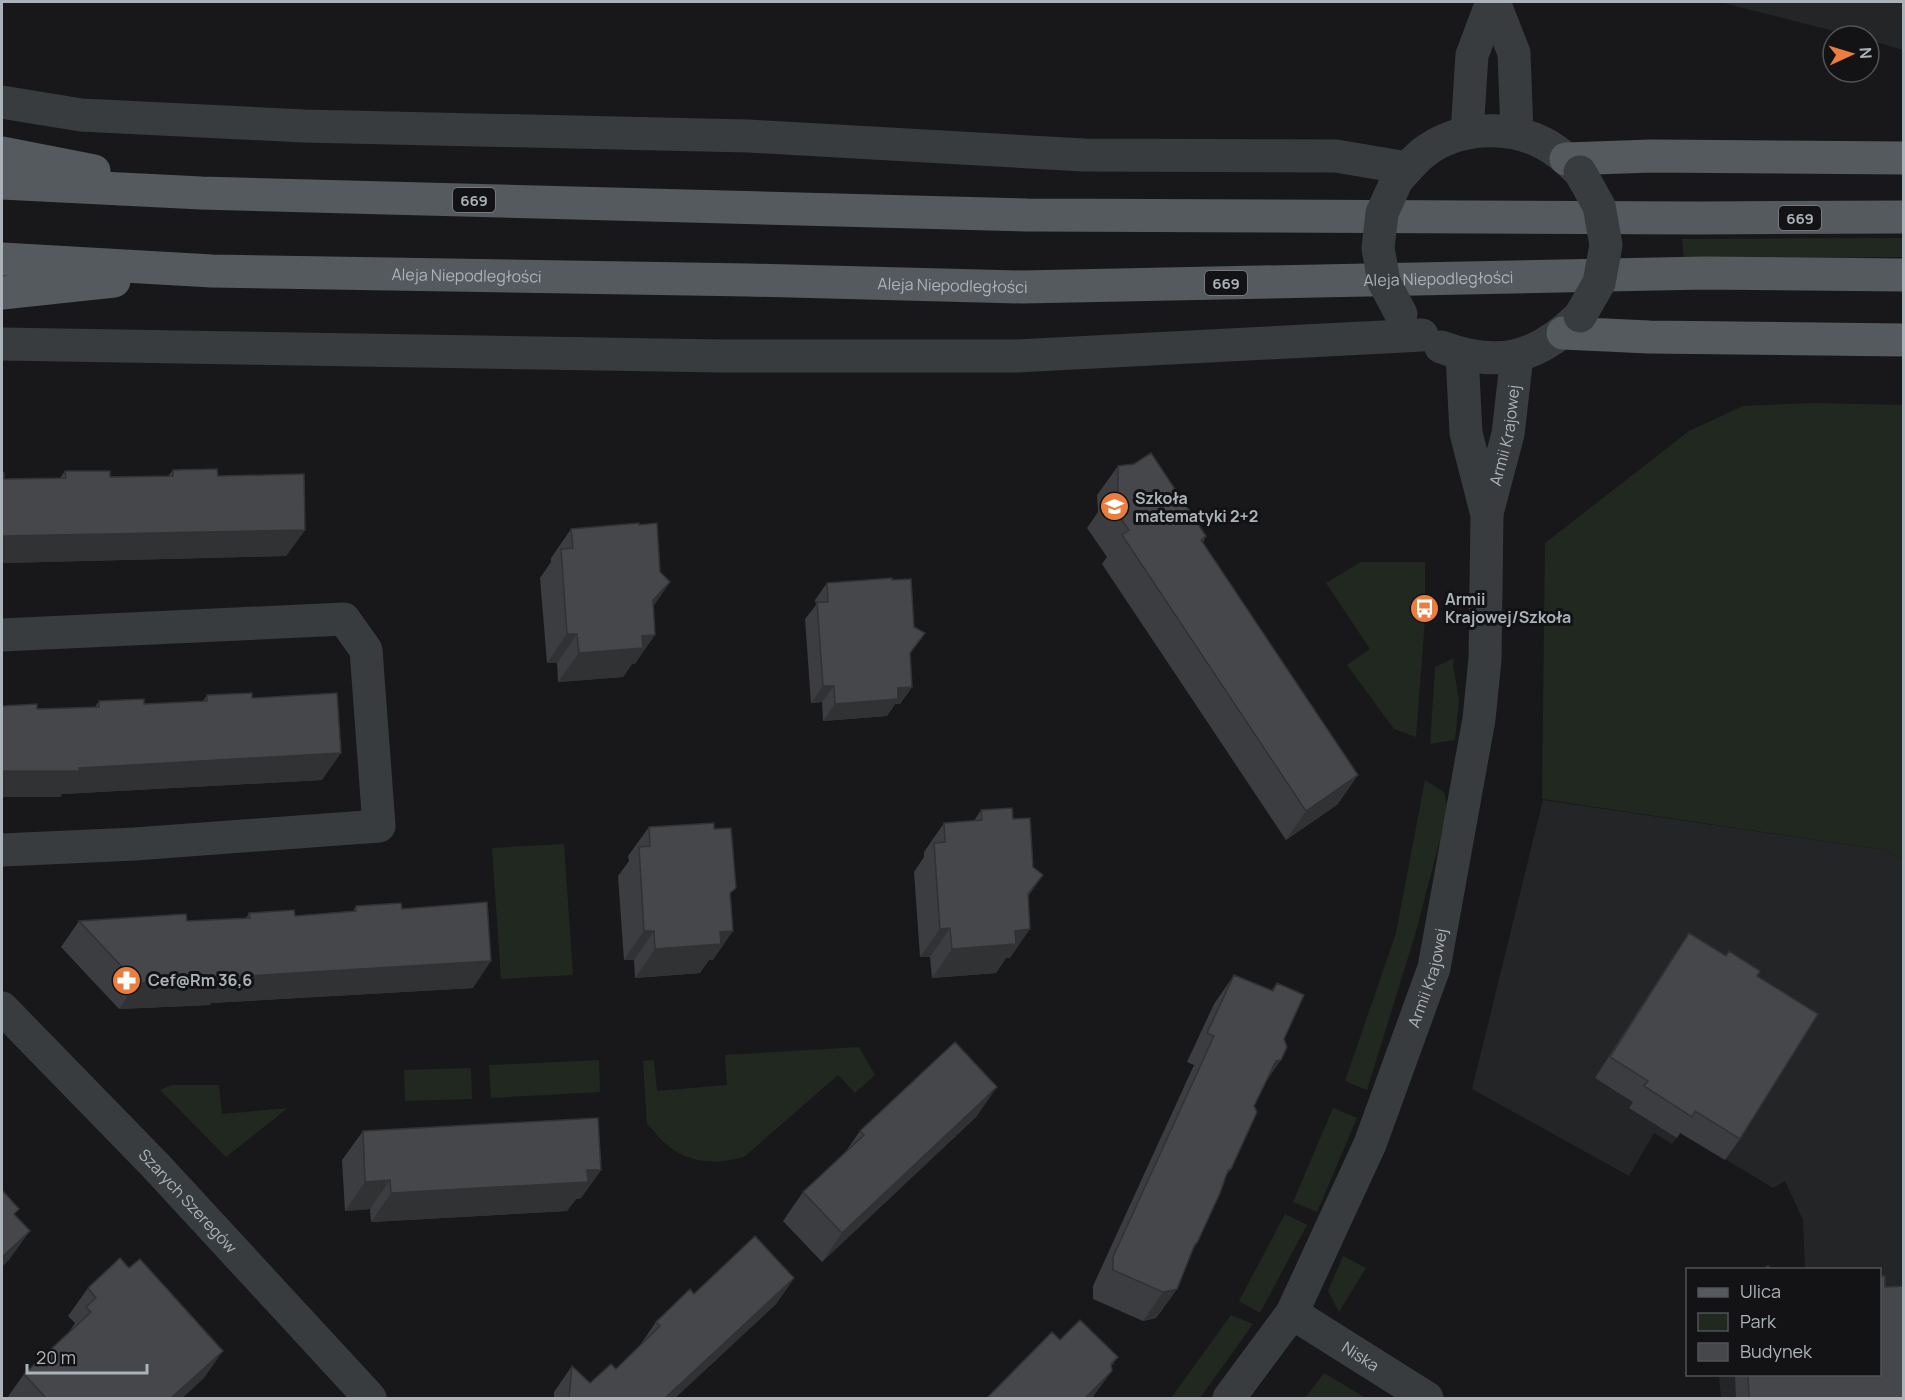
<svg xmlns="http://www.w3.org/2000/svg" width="1905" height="1400" viewBox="0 0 1905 1400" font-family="Manrope,sans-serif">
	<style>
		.built { fill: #242527 }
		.green { fill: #212820 }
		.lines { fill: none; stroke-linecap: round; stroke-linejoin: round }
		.minor { stroke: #393c3f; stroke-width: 33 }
		.primary { stroke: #555a5e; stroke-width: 33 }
		.minor-bridge { stroke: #393c3f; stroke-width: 33 }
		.wall { fill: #3b3d40 }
		.shaded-wall { fill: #303234 }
		.building { fill: #45474a; stroke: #303234; stroke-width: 1.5 }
		.labels { text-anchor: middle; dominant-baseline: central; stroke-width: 6; stroke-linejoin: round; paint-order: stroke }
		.shield { fill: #131315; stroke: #7d8388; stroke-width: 1.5 }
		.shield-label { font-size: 15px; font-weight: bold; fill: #abb3b9 }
		.street-label { font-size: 16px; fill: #abb3b9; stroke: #131315 }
		.poi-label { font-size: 16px; font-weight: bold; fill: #abb3b9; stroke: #131315; text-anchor: start }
	</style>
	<rect width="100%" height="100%" fill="#18181a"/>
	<!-- built -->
	<path class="built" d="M1720,2h183v48l-34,-10v-4h-16z
		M1543,800l342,50 18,10v538h-182l-2,-23 161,-1v-104l-75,-1 -2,-49 -18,-39 -12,7 -78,-47 1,-2 -13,-9 -11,14 -18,-11 -25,43 -157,-87z"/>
	<!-- green -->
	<path class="green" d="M1903,238v19l-219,2 -2,-20z
		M1814,403l89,2v455l-18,-10 -343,-51 3,-256 144,-112 54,-25z
		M1361,562h64v57l-9,118 -22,-8 -47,-64 23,-16 -44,-66z
		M1454,658l-1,7 6,35 -4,40 -25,4 5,-77z
		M1425,780l19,12 4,17 -33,126 -48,155 -22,-9 51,-148z
		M564,844l9,131 -72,4 -9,-131z
		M859,1047l16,28 -20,18 -17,-18 -94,82c-25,7 -52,7 -73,-9 -9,-6 -16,-16 -24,-24l-4,-63 11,-1 3,31 70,-6 -2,-30z
		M599,1060l1,32 -109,6 -2,-33z
		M471,1068l1,31 -67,2 -1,-31z
		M171,1085h48l3,29 66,-6 -62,49 -66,-67z
		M1333,1108l24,10 -40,94 -24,-10z
		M1285,1214l22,11 -47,88 -21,-12z
		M1343,1256l23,12 -27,44 -11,-21z
		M1231,1315l22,9 -53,74h-29z
		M1324,1373l42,25h-61z"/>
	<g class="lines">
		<!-- minor -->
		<g class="minor">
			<path d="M1494,2l20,51 3,80"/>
			<path d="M2,102l79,13 223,11 444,10 336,19 252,1 71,12"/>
			<path d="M1467,133l5,-78 20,-53"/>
			<path d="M1397,180c8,-9 16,-19 26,-27 33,-26 83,-29 120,-10 14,7 26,18 37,29"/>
			<path d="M2,344l720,12h294l406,-21"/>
			<path d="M1441,347c57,21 96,12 139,-31"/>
			<path id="s1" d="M1487,513l21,-79 9,-78"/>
			<path d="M2,635l342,-16 22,31 13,176 -244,18 -133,6"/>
			<path id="s2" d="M2,1008l153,157 215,233"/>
			<path id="s3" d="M1292,1313l135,85"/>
			<path id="s4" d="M1229,1398l63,-85 78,-169 64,-176 45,-249 6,-60 2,-144 -21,-82 -4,-78"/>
		</g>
		<!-- primary -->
		<g class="primary">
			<path d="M2,153l92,18"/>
			<path d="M1566,159l86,-3 252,2"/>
			<path d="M2,183l199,10 826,22 670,3 207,-1"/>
			<path id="s5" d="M2,259l210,12 536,9 274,7 683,-14 199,2"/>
			<path d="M2,293l112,-12"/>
			<path d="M1563,333l86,4 255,3"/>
		</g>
		<!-- minor-bridge -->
		<path class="minor-bridge" d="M1580,172l19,34 7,39 -7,38 -19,33
			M1397,180l-15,33 -4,35 6,34 17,32"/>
	</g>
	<!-- wall -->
	<path class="wall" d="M1118,466l88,70 -3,6 135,262 -52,36 -184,-276 5,-7 -20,-29 11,-16 -1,-17z
		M173,470l45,6 87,54 -19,26 -284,7v-90l2,6 56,-1 5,-7 45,6 58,-1z
		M639,525l21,47 10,10 -16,23 -19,59h-3l-9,13 -65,5 -1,-19h-10l-7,-85 11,-16v-4l20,-29z
		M827,583l83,72 2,32 -12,17h-5l-8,12 -64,5 -1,-19 -11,1 -6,-84 11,-14 -1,-5z
		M207,695l45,3 70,82 -260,14 -2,3h-58l35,-88 58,-2 4,-6 45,3 59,-3z
		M981,810l32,9 20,48 10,8 -14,20 -19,63h-4l-10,15 -64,5 -2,-21h-10l-6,-85 10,-15v-5l20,-29 30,-2z
		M649,827l65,2 17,67 -18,64h-4l-9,13 -65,5 -1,-18h-10l-6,-84 11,-15 -1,-5z
		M356,906l46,3 71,79 -262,15 -1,2 -91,4 -58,-62 18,-26h108l59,-3 3,-5 46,3 58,-5z
		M1689,933l36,23 4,-5 28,25 -17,163 -15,21 -45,-27 -3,5 -48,-30 4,-6 -38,-24 79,-123z
		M1234,975l37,16 6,-8 -11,98 -12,25 -23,63 -5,7 -29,67 -4,7 -16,39 -21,29 -13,3 -50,-22v-13l101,-221 -7,-3 27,-58z
		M977,1116l-155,146 -39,-41 20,-29 41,-38 16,-23z
		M363,1131l238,39 -20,28 -5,1 -9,12 -196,11 -1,-13 -25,2 -3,-51z
		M794,1278l-18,26 -101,94h-121v-6l18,-26 18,17 26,-14 22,-21 18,-26 38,-28z
		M1885,1287l19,111h-168l-1,-24h145z
		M88,1288l116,90 -22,20h-175l17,-24 43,-39 8,-12 -7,-7z"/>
	<!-- shaded-wall -->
	<path class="shaded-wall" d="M305,530l-19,26 -284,7v-27z
		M670,582l-20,29 3,-11z
		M567,634h10l-20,29h-10z
		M655,635l-20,29h-3l-9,13 -65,5 21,-29 63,-17z
		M823,686h11l-12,16 -11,1z
		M912,687l-12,17h-5l-8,12 -64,5 12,-17 63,-16z
		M341,753l-19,27 -260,14 -2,3h-58v-26l77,-3z
		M1358,775l-20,29 -52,36 20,-29z
		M950,928l-20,29h-10l20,-28z
		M1030,929l-20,29h-4l-10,15 -64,5 20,-29 63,-18z
		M644,931h10l-20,29h-10z
		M733,931l-20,29h-4l-9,13 -65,5 20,-29 65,-17z
		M491,961l-18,27 -262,15 -1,2 -91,4 18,-26z
		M1281,1060l-20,29 15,-28z
		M997,1087l-20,29 -155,146 20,-29z
		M587,1170h14l-20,28 -5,1 -9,12 -196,11 20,-29z
		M390,1180l-20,29 -25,2 20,-29z
		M30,1231l-21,29 -7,7v-10z
		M794,1278l-18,26 -101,94h-10z
		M1177,1289l-21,29 -13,3 20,-29z
		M223,1351l-19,27 -22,20h-11z
		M1118,1357l-18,26 12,-12 -20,27h-7l26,-34z"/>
	<!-- building -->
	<path class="building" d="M1151,453l55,83 -5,4 157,235 -52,36 -184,-276 7,-5 -22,-31 11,-7v-26l16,-2z
		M217,469l1,7 86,-2 1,56 -303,6v-63h2v6l62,-1 -1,-7h45v6l63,-1v-6z
		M639,523v2l18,-2 3,49 10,10 -17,18 2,35 -13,1 1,12 -64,5 -2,-19h-10l-6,-85 12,-1 -2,-19z
		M892,578v2l19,-1 3,48 11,6 -15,20 2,34 -14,1v11l-63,5 -1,-18h-11l-6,-84h11l-1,-19z
		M252,693v5l85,-5 4,60 -262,15v3h-77v-65l35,-2v5l62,-2v-6l45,-2v5l63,-3v-6z
		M1012,808l1,11 17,-1 3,49 10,8 -15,19 2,35 -15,2 1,13 -64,5 -2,-21 -10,1 -6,-86 11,-1 -1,-19 38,-3 -1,-10z
		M714,823v6l17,-1 5,60 -6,5 3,38 -13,1 1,12 -66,5 -1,-18h-10l-5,-84 11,-1 -1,-19z
		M487,902l4,59 -262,16v2l-92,4 -58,-62 107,-7 1,7 63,-3 -1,-5 45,-3 1,6 61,-5v-5l45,-3 1,6z
		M1689,933l37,23 3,-5 31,20 -3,5 61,38 -78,125 -45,-28 -3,6 -48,-31 4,-5 -38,-24z
		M1234,975l39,16 4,-8 27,12 -20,44 3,8 -6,13 -5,1 -22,45 3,6 -26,57 -3,1 -8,23 -23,50 -2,1 -18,45 -14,3 -50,-22v-13l101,-221 -7,-3z
		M955,1042l42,45 -155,146 -39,-41 61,-57 -4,-4z
		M598,1118l3,52h-14l1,12 -197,11 -1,-13 -25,2 -2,-51z
		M2,1190l17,19 -5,5 16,17 -28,26z
		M755,1236l39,42 -129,120h-96l3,-32 18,17 21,-19 5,5 44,-43 -4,-4 34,-33 4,5z
		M120,1258l9,10 11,-9 83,92 -52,47h-125l-22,-24 67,-62 -5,-5 10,-9 -8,-10z
		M1768,1266l4,3h-8z
		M1880,1276h5v11l19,-1v112h-155l-1,-24h132z
		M1080,1320l38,37 -7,7 1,7 -27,27h-98l65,-66 8,8z"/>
	<!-- icons -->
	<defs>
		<symbol id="school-disc" viewBox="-11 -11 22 22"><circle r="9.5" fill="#eb7d3f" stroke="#131315"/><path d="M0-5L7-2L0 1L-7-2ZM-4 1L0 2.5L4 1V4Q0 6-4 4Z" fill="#fff"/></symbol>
		<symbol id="bus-disc" viewBox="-11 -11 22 22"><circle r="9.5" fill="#eb7d3f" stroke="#131315"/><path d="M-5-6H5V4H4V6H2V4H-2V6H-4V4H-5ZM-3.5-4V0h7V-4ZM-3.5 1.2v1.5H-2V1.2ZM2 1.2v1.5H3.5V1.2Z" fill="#fff"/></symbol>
		<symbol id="pharmacy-disc" viewBox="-11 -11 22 22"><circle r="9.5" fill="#eb7d3f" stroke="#131315"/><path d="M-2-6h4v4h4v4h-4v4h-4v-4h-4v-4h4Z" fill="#fff"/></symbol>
	</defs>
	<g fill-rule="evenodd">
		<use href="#school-disc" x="1098" y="490" width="33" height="33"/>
		<use href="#bus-disc" x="1408" y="592" width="33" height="33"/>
		<use href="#pharmacy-disc" x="110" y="964" width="33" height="33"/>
	</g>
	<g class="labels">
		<!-- shield labels -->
		<g class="shield">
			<rect x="453" y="188" width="42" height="24" rx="4.5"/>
			<rect x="1779" y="206" width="42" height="24" rx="4.5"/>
			<rect x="1205" y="271" width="42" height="24" rx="4.5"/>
		</g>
		<g class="shield-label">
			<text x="474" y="200">669</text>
			<text x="1800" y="218">669</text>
			<text x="1226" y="283">669</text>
		</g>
		<!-- street labels -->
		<g class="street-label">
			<text stroke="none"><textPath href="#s5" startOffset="465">Aleja Niepodległości</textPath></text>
			<text stroke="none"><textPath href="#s5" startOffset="1437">Aleja Niepodległości</textPath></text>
			<text stroke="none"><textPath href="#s5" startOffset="951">Aleja Niepodległości</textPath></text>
			<text stroke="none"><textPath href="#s1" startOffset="80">Armii Krajowej</textPath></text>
			<text stroke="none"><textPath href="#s4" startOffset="468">Armii Krajowej</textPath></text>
			<text stroke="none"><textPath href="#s2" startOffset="268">Szarych Szeregów</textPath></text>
			<text stroke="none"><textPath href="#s3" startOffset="81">Niska</textPath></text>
		</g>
		<!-- poi labels -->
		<g class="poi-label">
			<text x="1135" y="498">Szkoła<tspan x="1135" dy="18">matematyki 2+2</tspan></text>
			<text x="1445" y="599">Armii<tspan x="1445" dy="18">Krajowej/Szkoła</tspan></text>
			<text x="148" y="980">Cef@Rm 36,6</text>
		</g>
	</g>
	<!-- border -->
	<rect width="1905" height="1400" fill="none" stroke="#abb3b9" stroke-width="6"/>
	<!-- legend -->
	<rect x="1686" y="1268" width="195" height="108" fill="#131315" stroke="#505357" stroke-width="1.5"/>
	<rect x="1698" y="1288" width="30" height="9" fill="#555a5e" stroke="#505357" stroke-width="1.5"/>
	<text x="1740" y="1298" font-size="18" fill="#abb3b9">Ulica</text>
	<rect x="1698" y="1313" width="30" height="18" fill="#212820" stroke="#505357" stroke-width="1.5"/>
	<text x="1740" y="1328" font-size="18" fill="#abb3b9">Park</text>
	<rect x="1698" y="1343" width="30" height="18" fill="#45474a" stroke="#505357" stroke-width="1.5"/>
	<text x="1740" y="1358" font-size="18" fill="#abb3b9">Budynek</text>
	<!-- north arrow -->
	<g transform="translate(1851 54) rotate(86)"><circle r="28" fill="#131315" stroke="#505357" stroke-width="1.5"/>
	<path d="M0-4.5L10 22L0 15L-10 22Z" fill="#eb7d3f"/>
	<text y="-9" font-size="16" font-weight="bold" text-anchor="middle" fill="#abb3b9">N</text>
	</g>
	<!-- scale -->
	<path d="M27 1364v9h120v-9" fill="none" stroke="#abb3b9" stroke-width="3"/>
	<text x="36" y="1364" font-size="18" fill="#abb3b9" stroke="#131315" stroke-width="4.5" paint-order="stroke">20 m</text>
</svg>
